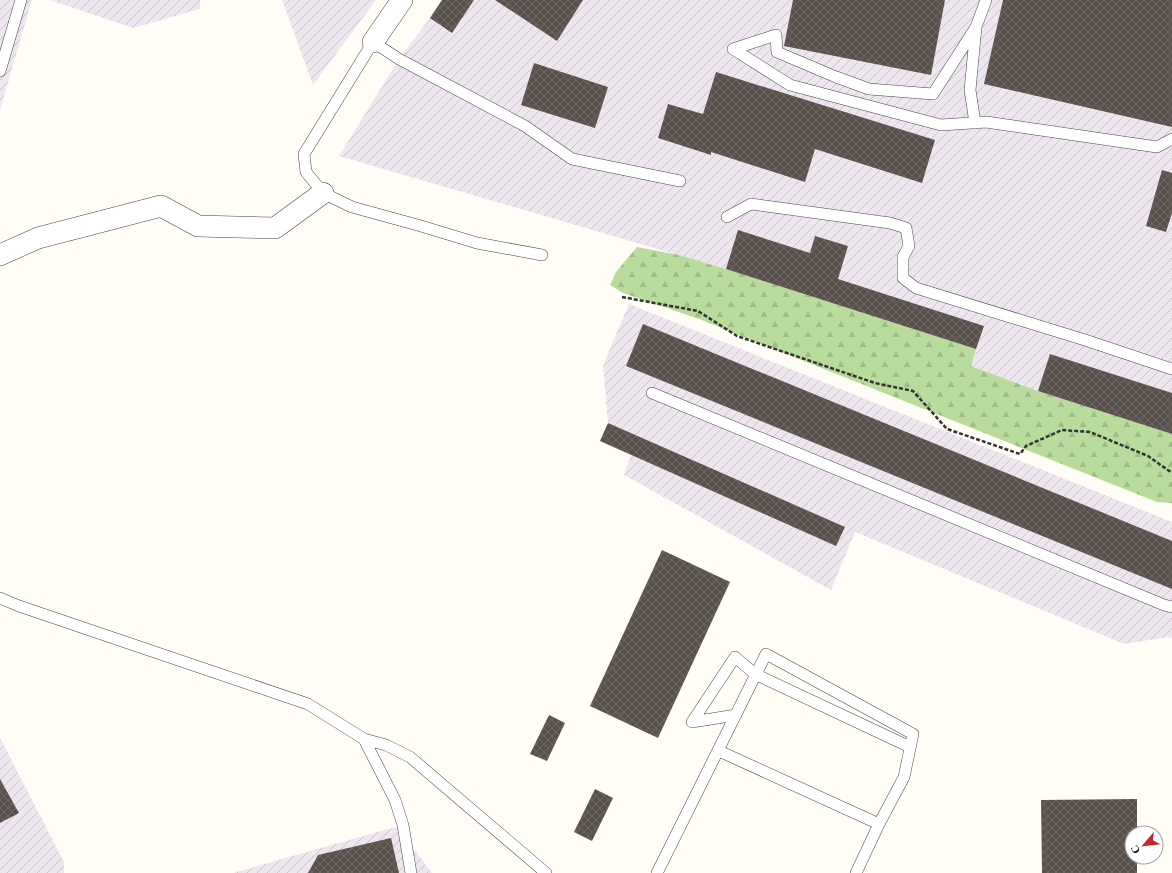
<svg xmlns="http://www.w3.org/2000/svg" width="1172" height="873" viewBox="0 0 1172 873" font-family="Georgia,serif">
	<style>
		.industrial { fill: url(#industrial-furrows) }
		.forest { fill: url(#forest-firs) }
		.building { fill: url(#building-cross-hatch) }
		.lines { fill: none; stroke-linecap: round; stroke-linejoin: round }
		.lane-casing { stroke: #444; stroke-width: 12 }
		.street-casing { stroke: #444; stroke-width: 22 }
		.path { stroke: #333; stroke-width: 2.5; stroke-dasharray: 4 2; stroke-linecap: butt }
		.lane { stroke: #fff; stroke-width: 11 }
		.street { stroke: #fff; stroke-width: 21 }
	</style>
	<defs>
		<pattern id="industrial-furrows" width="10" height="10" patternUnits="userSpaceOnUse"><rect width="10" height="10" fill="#eee6ef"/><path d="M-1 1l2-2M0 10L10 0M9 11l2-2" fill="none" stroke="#cbc4cc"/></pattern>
		<pattern id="forest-firs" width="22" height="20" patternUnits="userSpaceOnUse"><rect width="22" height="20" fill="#b9dc9c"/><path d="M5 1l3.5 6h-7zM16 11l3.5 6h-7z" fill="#9ebc85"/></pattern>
		<pattern id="building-cross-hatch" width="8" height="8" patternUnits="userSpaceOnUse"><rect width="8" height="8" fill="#5a524d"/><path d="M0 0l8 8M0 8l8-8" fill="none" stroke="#6d6662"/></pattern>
	</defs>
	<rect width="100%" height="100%" fill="#fffdf5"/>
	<!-- industrial -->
	<path class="industrial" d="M0,0h32l-32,110z
		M50,0h150v9l-67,19z
		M282,0h94l-63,85z
		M442,0h730v434l-134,-43 -67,-25 5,-16 -250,-81 -387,-113 60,-97 31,-41z
		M629,304l543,218v116l-4,-1 -44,7 -269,-112 -24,58 -207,-115 7,-20 -31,-14 8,-18 -5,-58z
		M0,738l64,124v11h-64z
		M409,824l4,24 19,25h-199l155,-44z"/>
	<!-- forest -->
	<path class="forest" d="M637,247l42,8 47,14 250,80 -5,17 67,25 134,43v69l-15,-1 -458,-183 -76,-26 -13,-8 6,-13z"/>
	<!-- building -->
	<path class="building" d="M442,0h32l-22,33 -22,-15z
		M495,0h88l-26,41z
		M793,0h152l-14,75 -147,-29z
		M1003,0h169v127l-188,-43z
		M534,63l74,24 -13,41 -74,-23z
		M716,72l219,68 -13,43 -107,-34 -10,33 -94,-30v3l-53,-17 10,-34 35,10z
		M1162,170l10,3v40l-6,19 -20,-6z
		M738,230l72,23 5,-17 33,10 -10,33 146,47 -8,23 -250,-80z
		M643,324l529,217v48l-546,-223z
		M1050,354l122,39v41l-134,-43z
		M608,423l237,104 -9,19 -236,-105z
		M662,550l68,32 -72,156 -68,-32z
		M549,715l16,8 -18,38 -17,-7z
		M0,779l19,34 -19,10z
		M595,789l18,9 -21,43 -18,-9z
		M1137,799v34h-5v24h5v16h-95l-1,-73z
		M391,838l8,35h-91l10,-18z"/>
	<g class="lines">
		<defs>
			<path id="lane" d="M733,49l57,36 151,40 45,-3 171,25 15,-8
				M733,49l43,-14 1,17 59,25 33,12 64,5 43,-67
				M0,71l21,-71
				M975,123l-5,-33 6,-63 10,-27
				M727,217l24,-13 139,19 16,5 3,18 -6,11v21l13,10 169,52 87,29
				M542,255l-65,-12 -56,-17 -69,-19 -29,-14 -17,-21 -2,-18 69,-112 26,17 126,67 47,33 108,22
				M652,393l512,212 8,2
				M0,598l19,8 289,98 56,35 22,6 24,12 136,116
				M736,715l-44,7 43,-65 20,17 155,73
				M364,739l31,61 8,25 8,48
				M719,751l160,73
				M657,873l109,-219 147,80 -9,43 -25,47 -23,49"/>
			<path id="street" d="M373,42l29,-42
				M0,255l38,-17 123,-32 37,20 77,2 48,-35"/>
		</defs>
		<!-- lane casing -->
		<use href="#lane" class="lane-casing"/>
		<!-- street casing -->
		<use href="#street" class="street-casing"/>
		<!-- path -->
		<path class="path" d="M622,297l76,14 39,25 138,47 38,8 34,38 73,25 6,-8 36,-16 28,2 58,24 24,17"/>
		<!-- lane -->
		<use href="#lane" class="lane"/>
		<!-- street -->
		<use href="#street" class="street"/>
	</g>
	<!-- north arrow -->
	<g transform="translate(1144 845) rotate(242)"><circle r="19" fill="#ffffff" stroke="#a0a0a0"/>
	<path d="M0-3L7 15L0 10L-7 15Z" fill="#c4262e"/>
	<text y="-6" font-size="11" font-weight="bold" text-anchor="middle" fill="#111111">С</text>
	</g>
</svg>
